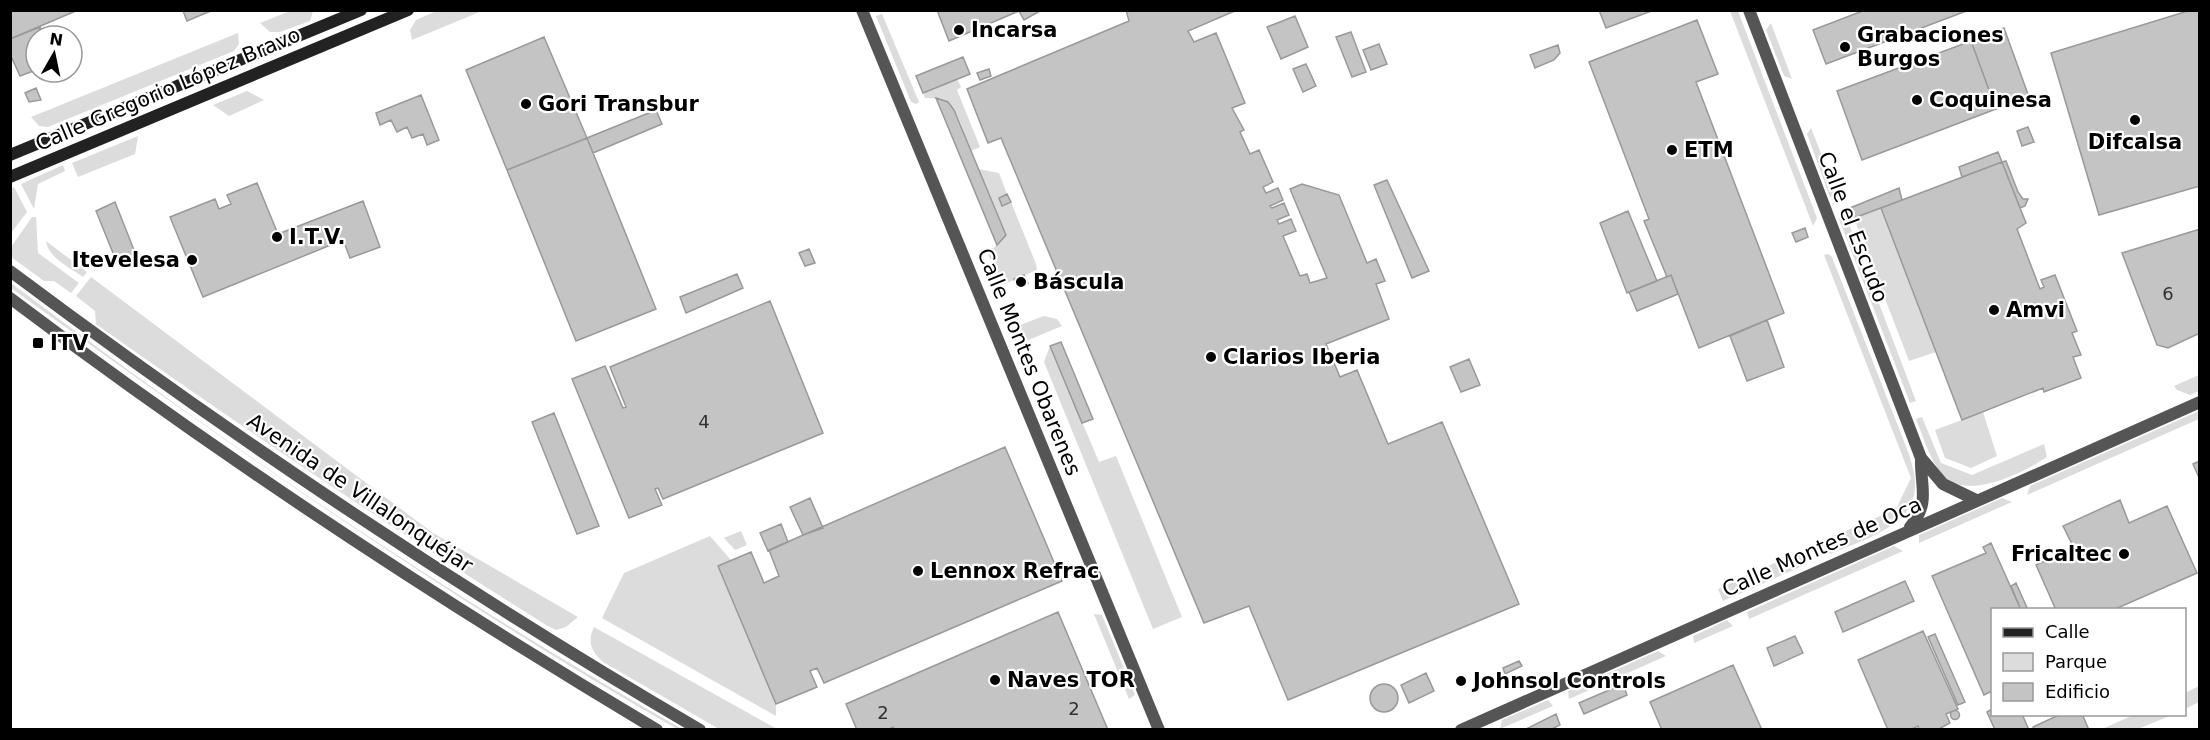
<svg xmlns="http://www.w3.org/2000/svg" width="2210" height="740" viewBox="0 0 2210 740" font-family="'DejaVu Sans',sans-serif">
	<style>
		.green { fill: #dcdcdc }
		.building { fill: #c4c4c4; stroke: #999; stroke-width: 1.5 }
		.lines { fill: none; stroke-linecap: round; stroke-linejoin: round }
		.minor { stroke: #555; stroke-width: 12 }
		.tertiary { stroke: #555; stroke-width: 12 }
		.secondary { stroke: #222; stroke-width: 12 }
		.poi-dot { fill: #000; stroke: #fff; stroke-width: 2 }
		.labels { text-anchor: middle; dominant-baseline: central; stroke-width: 4.5; stroke-linejoin: round; paint-order: stroke }
		.number-label { font-size: 18px; fill: #313131 }
		.poi-label { font-size: 21px; font-weight: bold; fill: #000; stroke: #fff; text-anchor: start }
		.street-label { font-size: 21px; fill: #000; stroke: #fff }
	</style>
	<rect width="100%" height="100%" fill="#fff"/>
	<!-- green -->
	<path class="green" d="M439,10h43v1l-70,29 -2,-10 6,-10z
		M290,11h23l-3,10 -30,11h-10l-10,-9z
		M1730,11h8l79,207 -4,8z
		M882,14l37,88 -3,2 -5,-2 -35,-86z
		M1771,23l21,56 -8,-3 -18,-46z
		M238,33l1,11 -5,7 -186,76 -9,-1 -8,-9z
		M957,79l4,8 -4,3 23,57 -9,4c-11,-26 -13,-54 -46,-53l-2,-5z
		M247,91l17,9 -35,16 -16,-11z
		M1811,128l28,71 -9,-2 -23,-63z
		M138,136l-3,18 -57,23 -6,-14z
		M63,165l2,6 -27,13 -4,25 -13,-25z
		M978,169l21,4 8,21 -8,4 3,8 9,-4 25,62 1,6 -35,15 -14,-31 18,-19z
		M14,187l13,25 -16,21v-44z
		M1881,208l55,144 -27,9 -55,-143z
		M1844,211l72,190 -6,2 -71,-184 1,-5z
		M32,217h4l2,36 41,30 -8,10 -17,-12h-10l-33,-24v-10z
		M46,241l41,31 -4,5c-12,-9 -35,-19 -37,-36z
		M1828,254l4,3 77,197c3,11 7,22 6,33 -1,40 -55,54 -85,67l-10,-12 76,-33 15,-31 -87,-223z
		M91,277l342,256 145,84 -12,10 -10,3 -10,-5c-153,-96 -302,-196 -450,-301l-1,-13 -19,-15z
		M11,283c213,162 438,313 671,446h-5c-232,-132 -450,-286 -666,-441z
		M1044,316l13,3 5,7 -36,15 -6,-16z
		M1050,346l49,116 17,-6 66,161 -29,12 -109,-267z
		M2199,375v16l-9,4 -13,-5 -3,-4z
		M2199,411v8l-172,76 3,-9z
		M1983,412l14,44 -26,12 -26,-10 -10,-28z
		M1922,417l19,46 31,12 72,-31 3,13c-24,16 -84,46 -106,16 -12,-15 -18,-37 -25,-54z
		M2002,498l10,4 -93,41v-8z
		M741,531l6,14 -12,5 -11,-12z
		M710,536l21,24 -12,6 57,138v12l-174,-98 22,-45z
		M1894,546l9,5 -154,68 -2,-7z
		M1803,550l2,15 -82,36 -5,-12z
		M1094,614l8,1 33,80 -6,4z
		M1727,620l6,6 -39,17 -1,-7z
		M594,627l183,102h-58l-116,-67c-12,-11 -16,-20 -9,-35z
		M1658,651l8,5 -97,43 -1,-8z
		M2199,686v16l-14,7v-16z
		M1548,700l5,6 -53,23 2,-9z
		M2136,714l36,1 -34,14h-36z"/>
	<!-- building -->
	<path class="building" d="M10,10h68l-68,29z
		M213,10l-26,11 -4,-10 1,-1z
		M937,10h105l-18,10 -5,-9 -70,30z
		M1237,10l-49,21 6,11 22,-9 29,70 -13,5 12,22 -4,2 10,22 9,-4 14,32 -10,5 3,6 12,-5 5,12 -13,6 2,2 12,-5 5,12 -12,5 2,4 12,-5 5,12 -13,5 17,40 7,-2 3,9 17,-5 -37,-89 12,-5 37,11 28,68 9,-4 9,22 -9,3 13,35 -63,25 14,33 17,-7 31,74 54,-22 77,182 -231,96 -39,-94 -45,17 -203,-485 -13,5 -21,-54 162,-68 -3,-11z
		M1599,10h55l-48,18z
		M1865,10h104l-143,54 -13,-34z
		M2191,10h9v176l-101,29 -48,-162z
		M1295,16l13,31 -27,12 -14,-32z
		M1697,20l21,54 -22,8 88,231 -85,35 -28,-73 -4,2 -23,-56 5,-2 -60,-157z
		M40,27l4,9h-8v34l-16,6 -10,-22v-15z
		M2004,28l25,69 -33,12 -25,-68z
		M1351,32l15,40 -14,5 -16,-40z
		M544,37l43,101 -80,32 -41,-100z
		M1971,41l25,68 -134,51 -25,-69z
		M1379,44l8,20 -16,6 -8,-20z
		M1558,45l2,8 -6,7 -19,8 -5,-13z
		M963,57l7,17 -47,19 -7,-17z
		M1306,64l10,22 -13,6 -10,-23z
		M989,69l2,7 -11,4 -3,-7z
		M36,88l5,12 -12,2 -4,-9z
		M421,95l18,45 -12,5 -4,-11 -11,4 -5,-11 -10,5 -6,-12 -11,5 -4,-12z
		M936,98l12,4 6,8 52,125 -9,10z
		M656,110l6,14 -69,29 -6,-15z
		M2028,127l6,15 -12,4 -5,-15z
		M587,138l69,171 -80,32 -69,-171z
		M1998,152l4,10 -40,15 -3,-10z
		M2006,161l12,31 5,7h5l-3,7 -5,2 -18,-46z
		M2002,162l24,61 -9,6 23,60 4,-2 -3,-7 14,-5 22,56 -5,2 9,22 -8,2 8,21 -37,14 -1,-4 -81,32 -81,-212z
		M1387,180l42,91 -17,7 -38,-93z
		M257,183l21,51 85,-33 17,46 -30,11 -7,-18 -140,57 -33,-80 45,-18 4,10 12,-5 -4,-9z
		M1899,188l3,12 -48,18 -4,-10z
		M1007,194l4,8 -9,4 -3,-8z
		M115,202l21,53 -19,8 -21,-52z
		M1628,211l29,70 -30,12 -27,-70z
		M1805,228l3,9 -12,5 -4,-9z
		M2200,229v104l-32,15 -11,-3 -35,-92z
		M809,249l6,14 -10,3 -6,-13z
		M737,274l6,14 -57,25 -6,-16z
		M1024,275l4,8 -11,4 -3,-8z
		M1671,275l7,19 -41,17 -8,-19z
		M770,301l53,132 -160,66 -5,-11 -3,1 7,16 -33,13 -57,-139 33,-13 18,42 3,-1 -16,-40z
		M1767,320l17,47 -37,14 -17,-45z
		M1061,342l32,77 -11,4 -32,-77z
		M1469,359l11,26 -19,7 -11,-25z
		M554,413l45,113 -22,8 -45,-112z
		M1005,447l57,134 -238,102 -7,-15 -7,3 7,16 -41,17 -58,-138 33,-14 13,31 15,-7 -10,-26z
		M2200,461v19l-7,-16z
		M810,498l13,30 -20,7 -13,-28z
		M2120,500l9,23 38,-17 30,67 -84,37h-57l-20,-45 38,-17 -11,-22z
		M781,524l7,18 -20,9 -8,-18z
		M1991,543l30,67h-29v81l-8,4 -52,-119 54,-23 -3,-6z
		M1905,581l9,20 -71,31 -8,-20z
		M2016,583l12,27h-7l-10,-24z
		M1058,612l50,118h-213l-2,-3 -5,3h-31l-11,-26z
		M1923,631l35,78 -12,5 4,9 -13,7h-18l-1,-4 -8,4h-22l-30,-70z
		M1935,634l30,68 -7,3 -30,-68z
		M1795,636l8,17 -29,13 -7,-18z
		M1519,661l3,5 -17,8 -2,-6z
		M1733,665l29,65h-100l-12,-28z
		M1426,673l8,18 -25,12 -8,-18z
		M1623,684l4,11 -43,19 -5,-11z
		M1370 698a14 14 0 1 1 28 0a14 14 0 1 1-28 0Z
		M1992,709v5h30l7,16h-34l-8,-18z
		M1950.5 715a4.5 4.5 0 1 1 9 0a4.5 4.5 0 1 1-9 0Z
		M1556,714l4,11 -10,5h-26z
		M2061,714h21l7,16h-55l-1,-3z"/>
	<g class="lines">
		<!-- minor -->
		<path class="minor" d="M862,10l297,720
			M1749,10l172,448c-1,28 10,45 -11,69
			M1921,458l22,26 33,16
			M1461,730l739,-328"/>
		<!-- tertiary -->
		<path class="tertiary" d="M10,271c222,166 451,319 690,459
			M10,298c208,157 424,299 647,432"/>
		<!-- secondary -->
		<path class="secondary" d="M10,155l351,-145
			M10,177l398,-167"/>
	</g>
	<!-- markers -->
	<g class="poi-dot">
		<circle cx="959" cy="30" r="6"/>
		<circle cx="1845" cy="47" r="6"/>
		<circle cx="1917" cy="100" r="6"/>
		<circle cx="526" cy="104" r="6"/>
		<circle cx="2135" cy="120" r="6"/>
		<circle cx="1672" cy="150" r="6"/>
		<circle cx="277" cy="237" r="6"/>
		<circle cx="192" cy="260" r="6"/>
		<circle cx="1021" cy="282" r="6"/>
		<circle cx="1994" cy="310" r="6"/>
		<rect x="32" y="337" width="12" height="12" rx="3"/>
		<circle cx="1211" cy="357" r="6"/>
		<circle cx="2124" cy="554" r="6"/>
		<circle cx="918" cy="571" r="6"/>
		<circle cx="995" cy="680" r="6"/>
		<circle cx="1461" cy="681" r="6"/>
	</g>
	<g class="labels">
		<!-- number labels -->
		<g class="number-label">
			<text x="2168" y="293">6</text>
			<text x="704" y="421">4</text>
			<text x="1074" y="708">2</text>
			<text x="883" y="712">2</text>
		</g>
		<!-- poi labels -->
		<g class="poi-label">
			<text x="971" y="30">Incarsa</text>
			<text x="1857" y="35">Grabaciones<tspan x="1857" dy="24">Burgos</tspan></text>
			<text x="1929" y="100">Coquinesa</text>
			<text x="538" y="104">Gori Transbur</text>
			<text x="2135" y="142" text-anchor="middle">Difcalsa</text>
			<text x="1684" y="150">ETM</text>
			<text x="289" y="237">I.T.V.</text>
			<text x="180" y="260" text-anchor="end">Itevelesa</text>
			<text x="1033" y="282">Báscula</text>
			<text x="2006" y="310">Amvi</text>
			<text x="50" y="343">ITV</text>
			<text x="1223" y="357">Clarios Iberia</text>
			<text x="2112" y="554" text-anchor="end">Fricaltec</text>
			<text x="930" y="571">Lennox Refrac</text>
			<text x="1007" y="680">Naves TOR</text>
			<text x="1473" y="681">Johnsol Controls</text>
		</g>
		<!-- street labels -->
		<g class="street-label">
			<text transform="translate(168 89) rotate(-23)">Calle Gregorio López Bravo</text>
			<text transform="translate(1853 227) rotate(69)">Calle el Escudo</text>
			<text transform="translate(1029 362) rotate(68)">Calle Montes Obarenes</text>
			<text transform="translate(360 493) rotate(34)">Avenida de Villalonquéjar</text>
			<text transform="translate(1822 547) rotate(-24)">Calle Montes de Oca</text>
		</g>
	</g>
	<!-- border -->
	<rect width="2210" height="740" fill="none" stroke="#000000" stroke-width="24"/>
	<!-- legend -->
	<rect x="1991" y="608" width="195" height="108" fill="#ffffff" stroke="#999999" stroke-width="1.5"/>
	<rect x="2003" y="628" width="30" height="9" fill="#222222" stroke="#999999" stroke-width="1.5"/>
	<text x="2045" y="638" font-size="18" fill="#000000">Calle</text>
	<rect x="2003" y="653" width="30" height="18" fill="#dcdcdc" stroke="#999999" stroke-width="1.5"/>
	<text x="2045" y="668" font-size="18" fill="#000000">Parque</text>
	<rect x="2003" y="683" width="30" height="18" fill="#c4c4c4" stroke="#999999" stroke-width="1.5"/>
	<text x="2045" y="698" font-size="18" fill="#000000">Edificio</text>
	<!-- north arrow -->
	<g transform="translate(54 54) rotate(9)"><circle r="28" fill="#ffffff" stroke="#999999" stroke-width="1.5"/>
	<path d="M0-4.5L10 22L0 15L-10 22Z" fill="#000000"/>
	<text y="-9" font-size="16" font-weight="bold" text-anchor="middle" fill="#000000">N</text>
	</g>
</svg>
